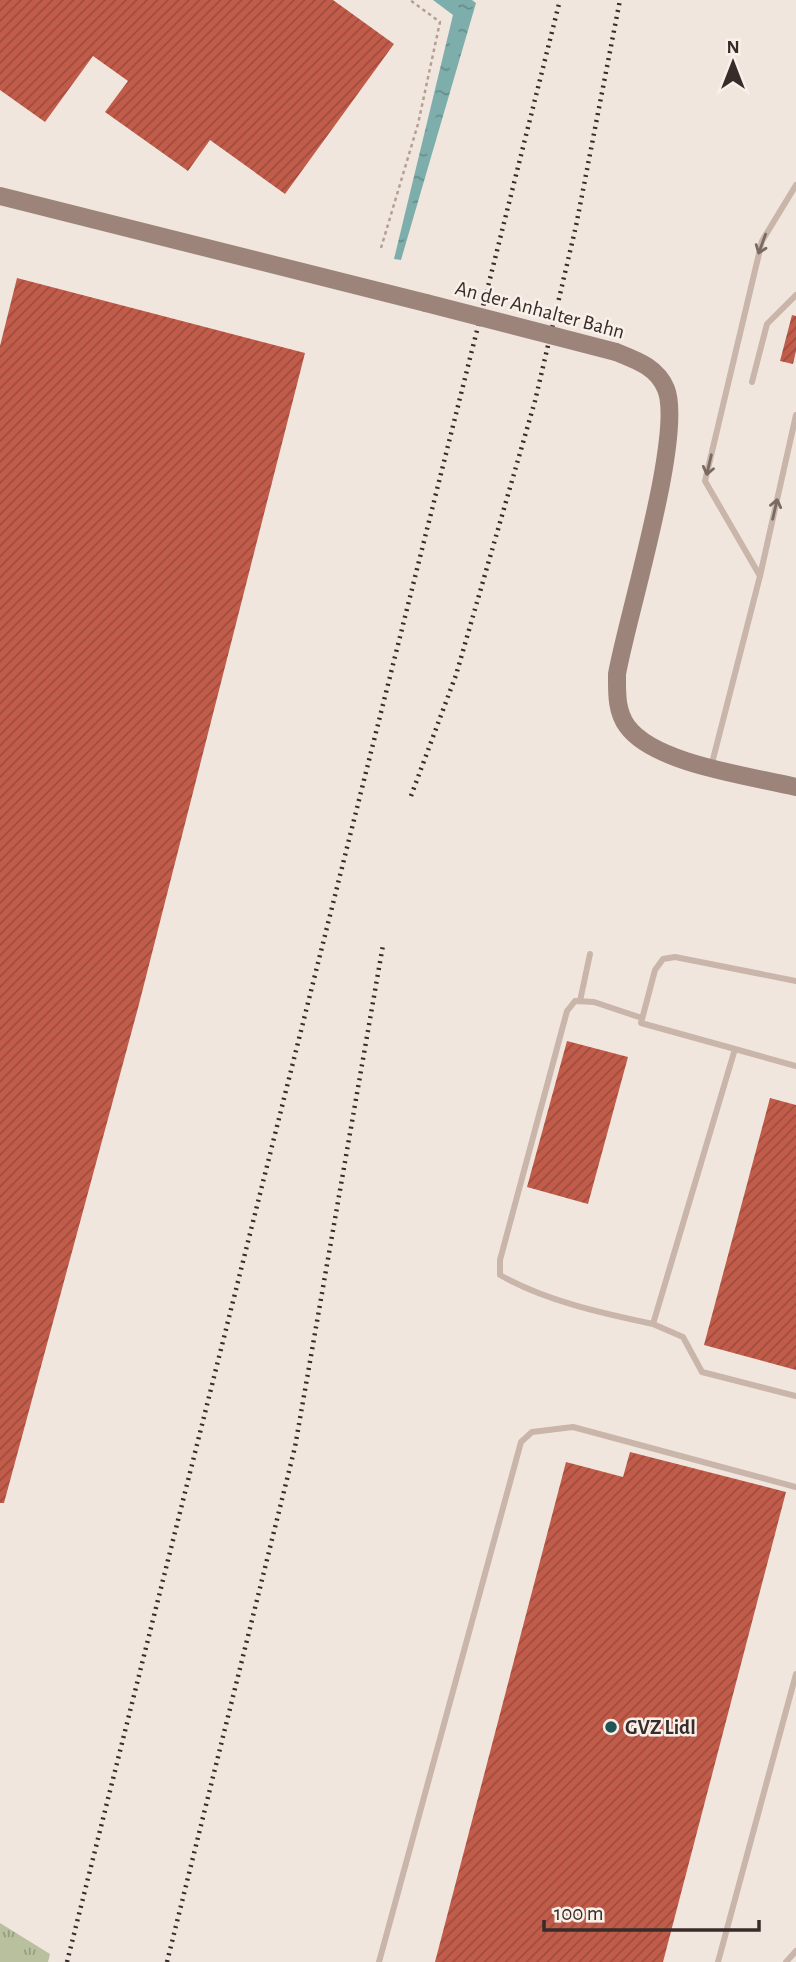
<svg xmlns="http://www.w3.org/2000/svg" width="796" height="1962" viewBox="0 0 796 1962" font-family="'Alegreya Sans',sans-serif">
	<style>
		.grass { fill: url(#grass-tufts) }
		.water { fill: url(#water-ripples) }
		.building { fill: url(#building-hatch) }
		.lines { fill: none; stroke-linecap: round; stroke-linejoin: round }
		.path { stroke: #b59f93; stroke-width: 2.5; stroke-dasharray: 3.5 3.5; stroke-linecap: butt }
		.lane { stroke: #c9b5a9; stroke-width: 6 }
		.secondary { stroke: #9d847a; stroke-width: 18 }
		.rail { stroke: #372c29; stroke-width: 4.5; stroke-dasharray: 2 5; stroke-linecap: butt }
		.secondary-bridge { stroke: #9d847a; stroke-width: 18 }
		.oneway { stroke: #796a63 }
		.poi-dot { fill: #1f5755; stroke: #f9f0e9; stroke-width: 2.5 }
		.labels { text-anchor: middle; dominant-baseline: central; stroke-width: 5; stroke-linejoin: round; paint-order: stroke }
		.street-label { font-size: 21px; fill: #372c29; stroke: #f9f0e9 }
		.poi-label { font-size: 21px; font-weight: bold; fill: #372c29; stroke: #f9f0e9; text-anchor: start }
	</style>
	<defs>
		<pattern id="grass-tufts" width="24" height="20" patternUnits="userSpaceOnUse" patternTransform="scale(1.75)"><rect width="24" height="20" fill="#b8c09d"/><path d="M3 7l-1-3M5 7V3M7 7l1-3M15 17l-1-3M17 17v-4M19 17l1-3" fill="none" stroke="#969c80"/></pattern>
		<pattern id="water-ripples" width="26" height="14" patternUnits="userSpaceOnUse" patternTransform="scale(1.75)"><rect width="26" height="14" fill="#7daeab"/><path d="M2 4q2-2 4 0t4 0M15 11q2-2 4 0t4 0" fill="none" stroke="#678e8b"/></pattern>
		<pattern id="building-hatch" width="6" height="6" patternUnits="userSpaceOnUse" patternTransform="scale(1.75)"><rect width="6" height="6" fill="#c25c4a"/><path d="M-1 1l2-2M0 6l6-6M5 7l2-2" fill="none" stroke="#9e4c3e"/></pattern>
	</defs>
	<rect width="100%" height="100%" fill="#f1e6dd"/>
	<!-- grass -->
	<path class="grass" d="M0,1923l50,31 -2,8h-48z"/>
	<!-- water -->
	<path class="water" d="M433,0h39l4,3 -75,257 -7,-1 59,-244z"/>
	<!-- building -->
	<path class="building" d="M0,0h333l61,44 -109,150 -75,-54 -22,31 -83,-59 23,-31 -35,-25 -48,66 -45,-32z
		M17,278l288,75 -167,655 -134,495h-4v-1157z
		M792,315l4,1v35l-3,13 -13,-3z
		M567,1041l61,16 -40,147 -61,-17z
		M770,1098l26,7v265l-92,-25z
		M630,1452l156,40 -123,470h-228l131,-500 57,15z"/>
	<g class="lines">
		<!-- path -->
		<path class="path" d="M381,248l37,-124 22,-102 -30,-22"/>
		<!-- lane -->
		<path class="lane" d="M752,382l15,-58 29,-29
			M760,576l-55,-95 57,-240 34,-56
			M711,767l49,-191 36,-161
			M580,1001l10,-47
			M642,1018l-48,-16 -19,-1 -8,10 -67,249v15c46,26 101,38 153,49
			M735,1049l-94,-26 14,-53 8,-11 12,-2 121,24
			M796,1066l-61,-17 -82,275 30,13 19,35 94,24
			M379,1962l142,-520 11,-10 41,-5 223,60
			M718,1962l78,-288
			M786,1962l10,-11"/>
		<!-- secondary -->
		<path class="secondary" d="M0,196l426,107
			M616,352c20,8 41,15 50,37 18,45 -39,228 -49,285 0,18 -1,37 10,52 27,38 124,50 169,61"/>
		<!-- rail -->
		<path class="rail" d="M411,796l45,-121 79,-274 41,-175 44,-226
			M67,1962l493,-1962
			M167,1962l128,-515 88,-502"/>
		<!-- secondary-bridge -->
		<path class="secondary-bridge" d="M426,303l190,49"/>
	</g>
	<!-- one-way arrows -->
	<defs><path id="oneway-shaft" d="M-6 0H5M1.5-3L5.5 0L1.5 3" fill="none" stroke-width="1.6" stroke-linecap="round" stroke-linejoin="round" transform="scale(1.75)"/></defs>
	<g class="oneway">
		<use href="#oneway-shaft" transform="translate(762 244) rotate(110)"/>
		<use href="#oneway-shaft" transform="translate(709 465) rotate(103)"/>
		<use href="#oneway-shaft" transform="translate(775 509) rotate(-77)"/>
	</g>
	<!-- markers -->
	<circle class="poi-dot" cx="611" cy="1727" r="7"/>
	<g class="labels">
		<!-- street labels -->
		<g class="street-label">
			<text transform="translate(540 310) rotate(15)">An der Anhalter Bahn</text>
		</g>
		<!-- poi labels -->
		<g class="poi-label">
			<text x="625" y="1727">GVZ Lidl</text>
		</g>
	</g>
	<!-- north arrow -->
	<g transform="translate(733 63)" stroke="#f9f0e9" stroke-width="5" paint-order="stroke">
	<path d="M0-5L12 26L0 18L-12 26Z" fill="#372c29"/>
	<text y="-10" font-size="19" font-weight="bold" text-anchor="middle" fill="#372c29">N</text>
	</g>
	<!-- scale -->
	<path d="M544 1920v10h215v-10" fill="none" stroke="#372c29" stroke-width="3.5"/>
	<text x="554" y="1920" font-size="21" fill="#372c29" stroke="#f9f0e9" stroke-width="5" paint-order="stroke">100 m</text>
</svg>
